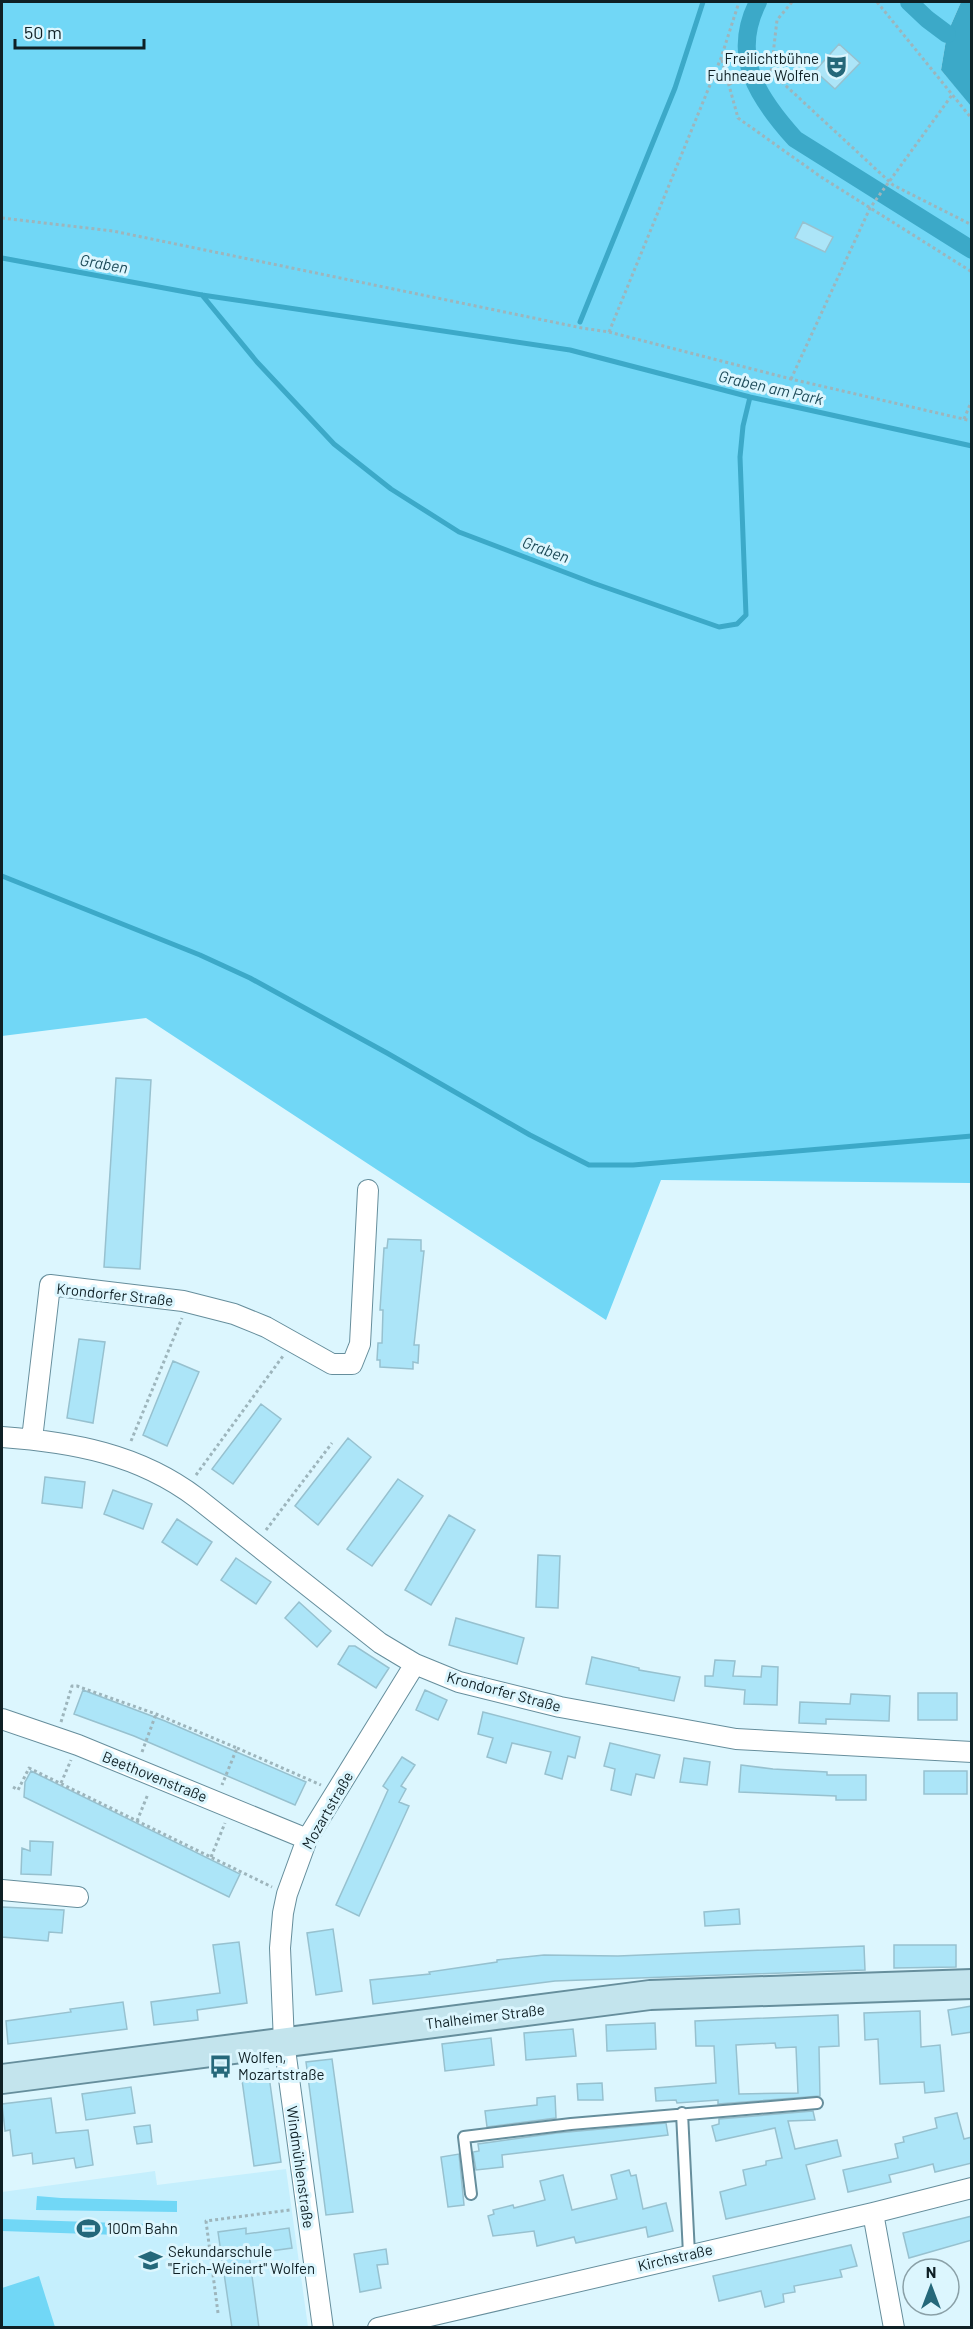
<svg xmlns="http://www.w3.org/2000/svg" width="973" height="2329" viewBox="0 0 973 2329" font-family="Barlow,sans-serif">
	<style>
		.built { fill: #c5effd }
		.green { fill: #71d7f6 }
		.water { fill: #3ca9c8 }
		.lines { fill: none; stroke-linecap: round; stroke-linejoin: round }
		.stream { stroke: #3ca9c8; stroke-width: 5 }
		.canal { stroke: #3ca9c8; stroke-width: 18 }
		.building { fill: #ace5f8; stroke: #97c1cf; stroke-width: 1.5; fill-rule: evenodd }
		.lane-casing { stroke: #668e9c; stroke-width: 14 }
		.street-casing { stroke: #668e9c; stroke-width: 22 }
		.secondary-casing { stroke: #668e9c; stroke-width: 32 }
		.path { stroke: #9db5bc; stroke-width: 3; stroke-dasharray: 3 3; stroke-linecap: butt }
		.lane { stroke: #fff; stroke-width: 10 }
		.street { stroke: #fff; stroke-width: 20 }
		.secondary { stroke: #c3e4ed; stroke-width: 28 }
		.labels { text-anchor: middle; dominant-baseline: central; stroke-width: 6; stroke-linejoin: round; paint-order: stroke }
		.poi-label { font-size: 15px; fill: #0f2025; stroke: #dcf6fe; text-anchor: start }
		.street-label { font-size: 15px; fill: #0f2025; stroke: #dcf6fe }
		.water-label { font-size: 16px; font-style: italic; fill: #1f4c5a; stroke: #dcf6fe }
	</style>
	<rect width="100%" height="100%" fill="#dcf6fe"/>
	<!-- built -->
	<path class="built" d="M286,2169l22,158h-306v-135l153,-21 2,14z"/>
	<!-- green -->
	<path class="green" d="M2,2h959l-14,32 -6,36 31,36 -1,1077 -310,-3 -55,140 -460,-302 -144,18z
		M37,2196l24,2 116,3v11l-141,-2z
		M2,2219l175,6v12l-175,-6z
		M39,2276l16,51h-53v-39z"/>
	<!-- water -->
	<path class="water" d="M961,2h10v104l-30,-36 6,-36z"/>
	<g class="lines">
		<!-- stream -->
		<path class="stream" d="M2,258l200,37 368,55 180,47 222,49
			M202,295l55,67 77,82 57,45 68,43 134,51 126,44 18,-3 9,-9 -6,-158 3,-31 7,-29
			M580,322l95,-234 28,-86
			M2,876l198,79 50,23 137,75 143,82 59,30h44l339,-29"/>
		<!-- canal -->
		<path class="canal" d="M758,2c-28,55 0,96 37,137l177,111
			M909,2l18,17 20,15"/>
	</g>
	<!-- building -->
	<path class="building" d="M839,44l21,19 -25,26 -20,-18z
		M803,222l30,15 -8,15 -30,-14z
		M116,1078l35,2 -11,189 -36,-2z
		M388,1239l33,1v11h3l-10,94h5l-1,18 -5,-1v7l-33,-2v-7h-3l1,-17h4l1,-33h-3l4,-62h3z
		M79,1339l26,3 -12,81 -26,-5z
		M173,1361l26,11 -32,74 -24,-11z
		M261,1404l20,15 -48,65 -21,-15z
		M348,1438l23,19 -53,68 -23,-19z
		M45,1477l40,5 -3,26 -40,-5z
		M398,1479l25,17 -51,70 -25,-17z
		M113,1490l39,14 -9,25 -39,-15z
		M449,1515l26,15 -44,75 -26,-15z
		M177,1519l35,23 -15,23 -35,-23z
		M538,1555l22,1 -2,52 -22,-1z
		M236,1558l35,24 -15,22 -35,-24z
		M299,1602l32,29 -14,16 -32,-29z
		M456,1618l68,20 -7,26 -68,-19z
		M349,1646h6l34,22 -13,20 -38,-24z
		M592,1657l47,11v2l41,7 -6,24 -88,-17z
		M715,1660l20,1 -2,15 28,1 1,-11 16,1 -1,38 -33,-1 1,-14 -40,-4v-10h8z
		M83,1690l82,31 141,61 -11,23 -161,-69 -60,-22z
		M425,1690l22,10 -9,20 -22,-10z
		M918,1693h39v27h-39z
		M851,1694l39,2 -1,25 -63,-2v5l-27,-1 1,-21 50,2z
		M483,1712l97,25 -5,21 -7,-2 -6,23 -17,-5 6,-22 -39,-9 -6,20 -19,-6 6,-19 -15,-4z
		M610,1743l50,12 -6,23 -18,-4 -5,21 -20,-5 4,-21 -11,-3z
		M402,1757l13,8 -14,21 5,3 -7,13 10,4 -50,110 -23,-11 52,-115 -5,-4z
		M684,1758l26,4 -3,23 -27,-3z
		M741,1765l32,4 54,3v3h39v25h-30v-4l-97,-4z
		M31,1771l209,103 -11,23 -205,-100 1,-15z
		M924,1771h43v23h-43z
		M30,1841l23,1 -2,33 -30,-1 1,-26 8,3z
		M2,1907l62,3 -2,23 -13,-1 -1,9 -46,-4z
		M739,1909l1,15 -35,2 -1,-14z
		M333,1929l9,62 -26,4 -9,-62z
		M239,1942l8,61 -50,7 1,10 -44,5 -3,-23 69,-9 -7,-48z
		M894,1945h62v22l-62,1z
		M864,1946l1,24 -310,11 -182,23 -3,-24 60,-6 -1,-2 68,-10v-2l47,-5 74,1z
		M123,2002l4,27 -119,15 -2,-23 65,-9 -1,-3z
		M972,2006v26l-20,3 -4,-25z
		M920,2011l1,36 19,-2 4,46 -19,2 -1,-11 -44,2 -2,-45 -13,1 -1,-27z
		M838,2015l1,31 -20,1 1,49 -102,8v-4l-41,3 -1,-3 -20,1 -1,-13 61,-5 -2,-37h-18l-1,-25zM775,2043l1,5 20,-1 2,46 -59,1 -3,-49z
		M655,2023l1,26 -49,2 -1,-26z
		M573,2029l3,27 -50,4 -2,-27z
		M491,2038l3,27 -49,6 -3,-27z
		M332,2059l21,153 -27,3 -20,-153z
		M268,2069l13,93 -27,4 -13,-93z
		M602,2083l1,17h-25l-1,-16z
		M131,2087l4,26 -49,7 -4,-26z
		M555,2096l1,22 -69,9 -2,-16 52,-6v-7z
		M51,2098l5,35 32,-3 5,35 -17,3 -2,-10 -41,6 -1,-11 -19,3 -3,-26 -5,1 -3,-27z
		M813,2111l2,9 -27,1 7,28 42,-9 4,16 -35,9 9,34 -89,20 -6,-27 26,-7 -3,-15 23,-5v-4l16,-3 -7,-30 -59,13 -4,-15 7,-2v-5z
		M957,2113l7,26 8,-2v26l-37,9 -2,-8 -23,6 -21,5 2,7 -43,10 -5,-22 55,-12 -3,-14 9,-2 -1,-5 34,-9 -2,-10z
		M666,2123l2,12 -166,20 1,12 -27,3 -3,-18 6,-1 -1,-7 79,-11z
		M150,2125l2,17 -15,2 -3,-17z
		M459,2154l5,51 -16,2 -7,-50z
		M629,2170l2,6 5,-1 7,34 23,-6 7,28 -25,6 -2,-10 -70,16 -2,-6 -37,9 -3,-15 -41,5 -5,-20 6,-2 -1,-4 20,-5 1,3 31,-8 -5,-19 23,-6 9,35 45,-11 -6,-24z
		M972,2216v24l-63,18 -6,-25z
		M246,2228v6l43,-6 3,20 -43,6 10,74h-27l-14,-96z
		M851,2245l6,21 -17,4 2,7 -48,9 1,6 -12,2 1,8 -19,5 -4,-16 -42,10 -6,-25z
		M386,2249l2,15 -11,1 4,23 -21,4 -6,-38z"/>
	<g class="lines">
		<defs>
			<path id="lane" d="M682,2113l7,141
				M471,2194l-7,-57 107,-13 246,-21"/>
			<path id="street" d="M2,1437c70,5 137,17 195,61l183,145 35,21 44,18 101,25 176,32 236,13
				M32,1439l18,-154 133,16 51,13 32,13 66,37h20l8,-20 8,-154
				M2,1719l76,26 229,94
				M2,1890l76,7
				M873,2213l21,115
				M323,2328l-39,-286 -4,-94 3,-35 4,-19 20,-55 108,-175
				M378,2328l495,-115 99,-25"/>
			<path id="secondary" d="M2,2079l648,-84 322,-11"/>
		</defs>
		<!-- lane casing -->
		<use href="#lane" class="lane-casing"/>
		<!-- street casing -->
		<use href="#street" class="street-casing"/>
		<!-- secondary casing -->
		<use href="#secondary" class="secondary-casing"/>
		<!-- path -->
		<path class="path" d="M792,2l-15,18 -6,52 122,113 79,40
			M877,2l95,117
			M722,60l16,58 83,59 151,95
			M729,84l42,-12
			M2,218l111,13 469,97 27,4 182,47 181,42
			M609,332l112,-274 18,-56
			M791,379l79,-171 82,-113
			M964,419l8,-19
			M131,1441l51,-123
			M196,1475l87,-119
			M266,1530l66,-87
			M61,1722l11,-36h5l79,28 81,34 -15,37
			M237,1748l84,37
			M142,1752l14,-38
			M61,1783l10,-23
			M13,1787l5,3 11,-22 243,119
			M137,1821l11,-27
			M211,1857l14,-34
			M218,2313l-12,-92 84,-11"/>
		<!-- lane -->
		<use href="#lane" class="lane"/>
		<!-- street -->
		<use href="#street" class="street"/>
		<!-- secondary -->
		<use href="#secondary" class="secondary"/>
	</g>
	<!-- icons -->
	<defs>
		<symbol id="theatre-bare" viewBox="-9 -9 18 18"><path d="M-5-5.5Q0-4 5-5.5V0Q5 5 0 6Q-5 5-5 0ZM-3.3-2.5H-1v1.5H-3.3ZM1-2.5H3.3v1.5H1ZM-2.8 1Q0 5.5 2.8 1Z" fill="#25687a" stroke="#dcf6fe" stroke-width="2.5" paint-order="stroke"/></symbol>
		<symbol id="bus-bare" viewBox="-9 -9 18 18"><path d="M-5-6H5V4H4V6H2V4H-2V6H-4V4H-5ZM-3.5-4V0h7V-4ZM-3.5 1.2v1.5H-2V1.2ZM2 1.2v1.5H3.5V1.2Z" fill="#25687a" stroke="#dcf6fe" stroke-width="2.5" paint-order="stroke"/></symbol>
		<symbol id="stadium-bare" viewBox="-9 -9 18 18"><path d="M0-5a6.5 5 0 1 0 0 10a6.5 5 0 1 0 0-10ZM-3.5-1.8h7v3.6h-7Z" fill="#25687a" stroke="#dcf6fe" stroke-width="2.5" paint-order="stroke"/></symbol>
		<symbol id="school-bare" viewBox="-9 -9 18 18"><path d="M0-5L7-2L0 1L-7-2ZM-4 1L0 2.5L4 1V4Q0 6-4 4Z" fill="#25687a" stroke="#dcf6fe" stroke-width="2.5" paint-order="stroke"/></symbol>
	</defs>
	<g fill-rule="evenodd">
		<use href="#theatre-bare" x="820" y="50" width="33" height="33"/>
		<use href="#bus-bare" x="204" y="2050" width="33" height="33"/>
		<use href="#stadium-bare" x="72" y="2212" width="33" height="33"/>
		<use href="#school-bare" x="134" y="2244" width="33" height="33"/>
	</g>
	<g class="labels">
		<!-- poi labels -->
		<g class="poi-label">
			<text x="819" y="58" text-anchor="end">Freilichtbühne<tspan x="819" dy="17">Fuhneaue Wolfen</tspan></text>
			<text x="238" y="2057">Wolfen,<tspan x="238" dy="17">Mozartstraße</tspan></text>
			<text x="107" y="2228">100m Bahn</text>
			<text x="168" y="2251">Sekundarschule<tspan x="168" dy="17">"Erich-Weinert" Wolfen</tspan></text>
		</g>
		<!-- street labels -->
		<g class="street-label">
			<text transform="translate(115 1294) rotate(6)">Krondorfer Straße</text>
			<text transform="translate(504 1691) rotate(15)">Krondorfer Straße</text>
			<text transform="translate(155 1776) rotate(22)">Beethovenstraße</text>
			<text transform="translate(327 1810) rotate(-60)">Mozartstraße</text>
			<text transform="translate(485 2016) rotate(-7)">Thalheimer Straße</text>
			<text transform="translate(301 2167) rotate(82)">Windmühlenstraße</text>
			<text transform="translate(675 2257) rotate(-13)">Kirchstraße</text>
		</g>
		<!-- water labels -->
		<g class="water-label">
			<text transform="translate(104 263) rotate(10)">Graben</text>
			<text transform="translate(771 387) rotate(13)">Graben am Park</text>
			<text transform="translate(546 549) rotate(20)">Graben</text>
		</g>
	</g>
	<!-- border -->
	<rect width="973" height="2329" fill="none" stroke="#0f2025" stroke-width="6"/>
	<!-- north arrow -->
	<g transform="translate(931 2287)"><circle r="28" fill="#dcf6fe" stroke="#8aa0a7" stroke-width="1.5"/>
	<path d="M0-4.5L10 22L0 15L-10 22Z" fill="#25687a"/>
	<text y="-9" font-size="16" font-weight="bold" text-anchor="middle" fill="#0f2025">N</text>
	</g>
	<!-- scale -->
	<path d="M15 39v9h129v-9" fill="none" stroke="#0f2025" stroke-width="3"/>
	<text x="24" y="39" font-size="18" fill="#0f2025" stroke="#dcf6fe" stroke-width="4.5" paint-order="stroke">50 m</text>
</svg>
